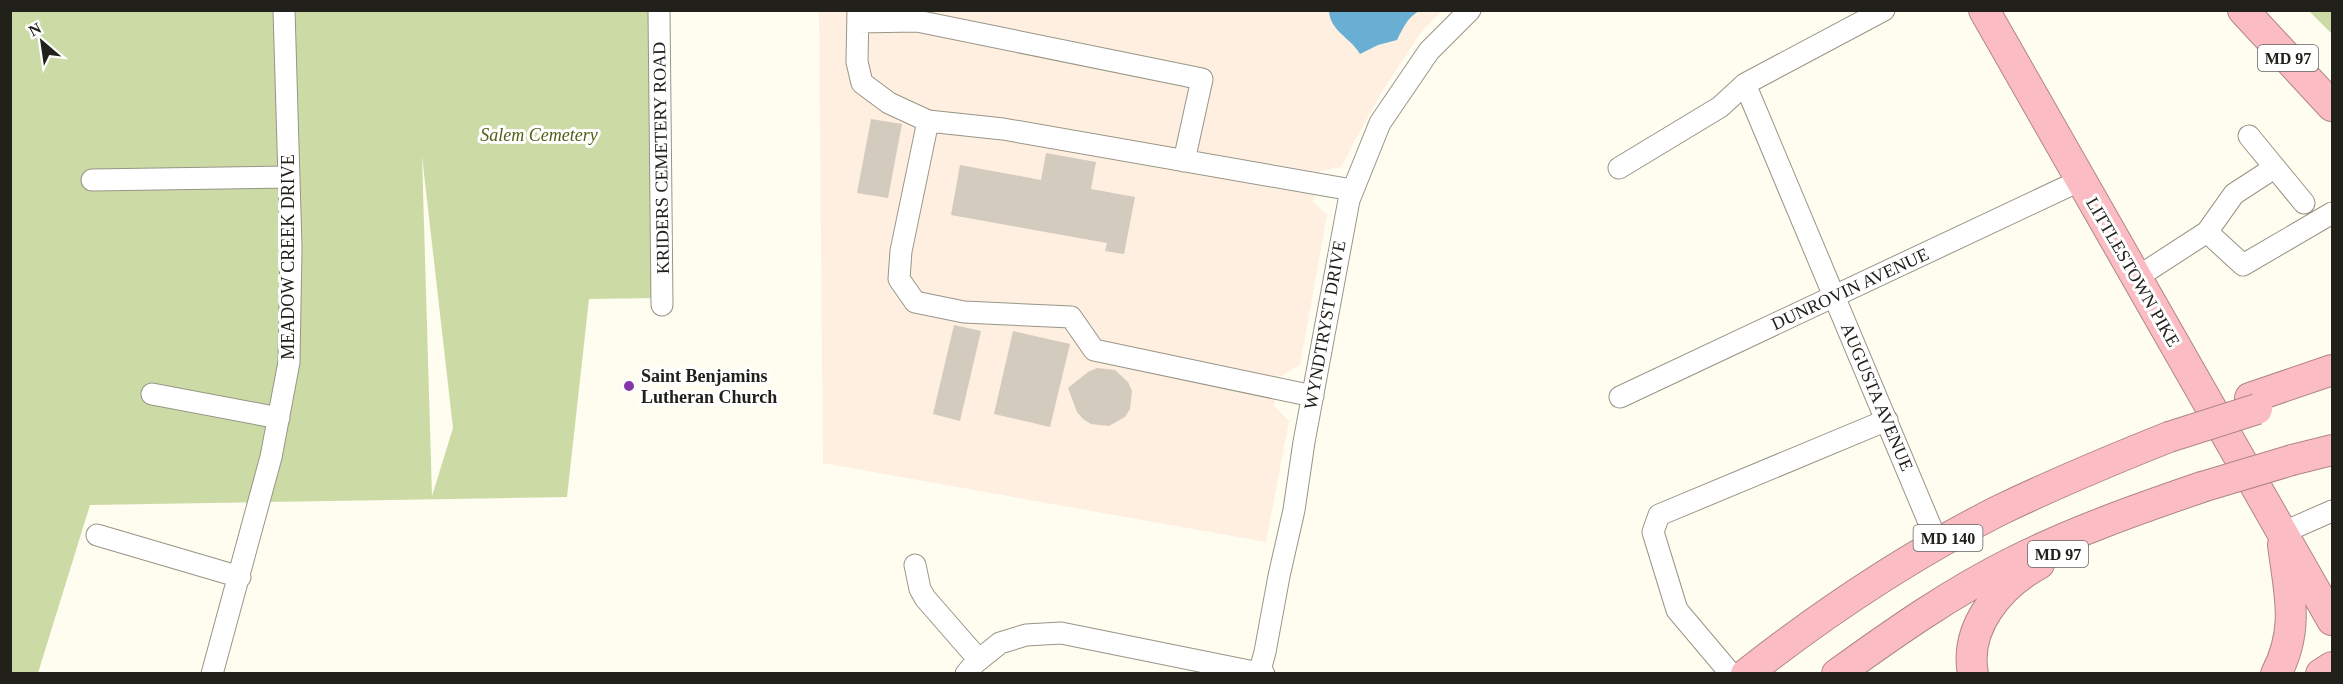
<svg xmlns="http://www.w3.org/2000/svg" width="2343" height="684" viewBox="0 0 2343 684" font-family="'Times New Roman',serif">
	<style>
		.industrial { fill: #feefe1 }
		.green { fill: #ccdba5; fill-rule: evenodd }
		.water { fill: #68afd3 }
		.building { fill: #d3cbbd }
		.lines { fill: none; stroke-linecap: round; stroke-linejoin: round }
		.minor-casing { stroke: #989587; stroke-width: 23 }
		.highway-casing { stroke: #af8688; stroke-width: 32 }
		.minor { stroke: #fff; stroke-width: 21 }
		.highway { stroke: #fbbdc3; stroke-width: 30 }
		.highway-bridge-casing { stroke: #af8688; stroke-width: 32; stroke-linecap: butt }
		.highway-bridge { stroke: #fbbdc3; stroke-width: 30 }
		.poi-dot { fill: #8537a8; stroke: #fff; stroke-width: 2 }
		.labels { text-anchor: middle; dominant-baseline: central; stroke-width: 6; stroke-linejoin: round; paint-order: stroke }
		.shield { fill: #fff; stroke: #64635f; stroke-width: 1.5 }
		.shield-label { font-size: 16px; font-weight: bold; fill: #21201b }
		.park-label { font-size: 18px; font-style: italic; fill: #505f18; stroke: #fff }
		.street-label { font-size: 18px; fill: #21201b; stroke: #fff }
		.poi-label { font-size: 18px; font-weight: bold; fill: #21201b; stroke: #fff; text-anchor: start }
	</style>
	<rect width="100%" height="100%" fill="#fffcf0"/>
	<!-- industrial -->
	<path class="industrial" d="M819,11h623l-21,21 -40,61 -40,74 -21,4 -7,31 14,13 -27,150 -19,11 -7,30 15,15 -23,121 -443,-79z"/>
	<!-- green -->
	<path class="green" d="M10,11h644l4,287 -69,1 -22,198 -477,8 -52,168h-27zM422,156l31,272 -21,68z
		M2309,11h23v23z"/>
	<!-- water -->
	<path class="water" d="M1329,11v-1l90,1c-12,7 -16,17 -22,29l-19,5 -18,9c-9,-16 -30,-23 -31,-43z"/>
	<!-- building -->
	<path class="building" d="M871,119l31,5 -14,74 -31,-5z
		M1046,153l50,9 -5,27 44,8 -11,57 -19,-3 2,-8 -156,-28 9,-50 81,15z
		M954,325l27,6 -21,90 -27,-7z
		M1013,331l57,13 -20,83 -56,-13z
		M1097,368l18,2 13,12 4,9 -2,18 -5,8 -16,9 -18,-2 -8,-5 -6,-7 -9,-24 20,-16z"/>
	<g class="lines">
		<defs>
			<path id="minor" d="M659,10l3,295
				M858,10l-1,52 5,21 27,20 39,18
				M858,22l59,-1 285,58 -18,82
				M1745,84l193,460
				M2249,136l55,67
				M1619,168l101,-61 25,-23 139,-74
				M92,180l197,-3
				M2207,232l27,-38 40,-26
				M2136,278l71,-46 36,33 89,-52
				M152,394l127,24
				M1313,396l-219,-46 -23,-33 -107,-5 -49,-10 -16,-23 2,-28 27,-130 75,8 349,61
				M1620,397l461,-217
				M2282,533l50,-22
				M97,535l143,42
				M915,565l5,24 5,9 54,62
				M212,674l59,-217 18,-95 2,-115 -7,-237
				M966,674l9,-11 25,-20 26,-8 35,-2 203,41
				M1259,674l6,-22 14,-76 15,-66 10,-68 45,-242 31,-77 49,-72 41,-41
				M1731,674l-54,-64 -24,-78 6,-17 228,-95"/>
			<path id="highway" d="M1984,10l348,610
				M2243,10l89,96
				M2250,398l82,-28
				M2292,460l40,-10
				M1746,674c79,-62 163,-118 252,-163 56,-27 113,-51 171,-74
				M1837,674c57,-41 115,-82 178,-113 60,-30 123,-52 187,-74
				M1973,674c-9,-47 27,-89 66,-110
				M2276,674c24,-45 13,-82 7,-129
				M2321,674l11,-7"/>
		</defs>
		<!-- minor casing -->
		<use href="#minor" class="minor-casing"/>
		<!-- highway casing -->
		<use href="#highway" class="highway-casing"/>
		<!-- minor -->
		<use href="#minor" class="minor"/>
		<!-- highway -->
		<use href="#highway" class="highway"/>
		<defs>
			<path id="highway-bridge" d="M2169,437l88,-28
				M2202,487l90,-27"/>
		</defs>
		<!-- highway-bridge casing -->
		<use href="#highway-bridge" class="highway-bridge-casing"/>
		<!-- highway-bridge -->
		<use href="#highway-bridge" class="highway-bridge"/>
	</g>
	<!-- markers -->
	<circle class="poi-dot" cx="629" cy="386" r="6"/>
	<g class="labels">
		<!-- shield labels -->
		<g class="shield">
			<rect x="2258" y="45" width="60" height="26" rx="4.5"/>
			<rect x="1913.5" y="525" width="69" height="26" rx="4.5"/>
			<rect x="2028" y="541" width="60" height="26" rx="4.5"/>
		</g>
		<g class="shield-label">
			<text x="2288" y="58">MD 97</text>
			<text x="1948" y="538">MD 140</text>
			<text x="2058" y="554">MD 97</text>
		</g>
		<!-- park labels -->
		<g class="park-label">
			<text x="539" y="135">Salem Cemetery</text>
		</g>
		<!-- street labels -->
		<g class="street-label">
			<text transform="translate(661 158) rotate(-91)">KRIDERS CEMETERY ROAD</text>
			<text transform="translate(288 257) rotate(-90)">MEADOW CREEK DRIVE</text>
			<text transform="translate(2133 272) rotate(60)">LITTLESTOWN PIKE</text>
			<text transform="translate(1850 289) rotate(-25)">DUNROVIN AVENUE</text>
			<text transform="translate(1325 325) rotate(-80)">WYNDTRYST DRIVE</text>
			<text transform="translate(1877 397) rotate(67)">AUGUSTA AVENUE</text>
		</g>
		<!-- poi labels -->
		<g class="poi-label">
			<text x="641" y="376">Saint Benjamins<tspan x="641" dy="21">Lutheran Church</tspan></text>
		</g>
	</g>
	<!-- border -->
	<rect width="2343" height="684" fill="none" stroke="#21201b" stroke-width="24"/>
	<!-- north arrow -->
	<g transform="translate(42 42) rotate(331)" stroke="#ffffff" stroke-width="4.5" paint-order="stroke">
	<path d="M0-4.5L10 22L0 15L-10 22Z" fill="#21201b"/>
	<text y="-9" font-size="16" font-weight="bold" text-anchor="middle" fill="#21201b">N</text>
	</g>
</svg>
